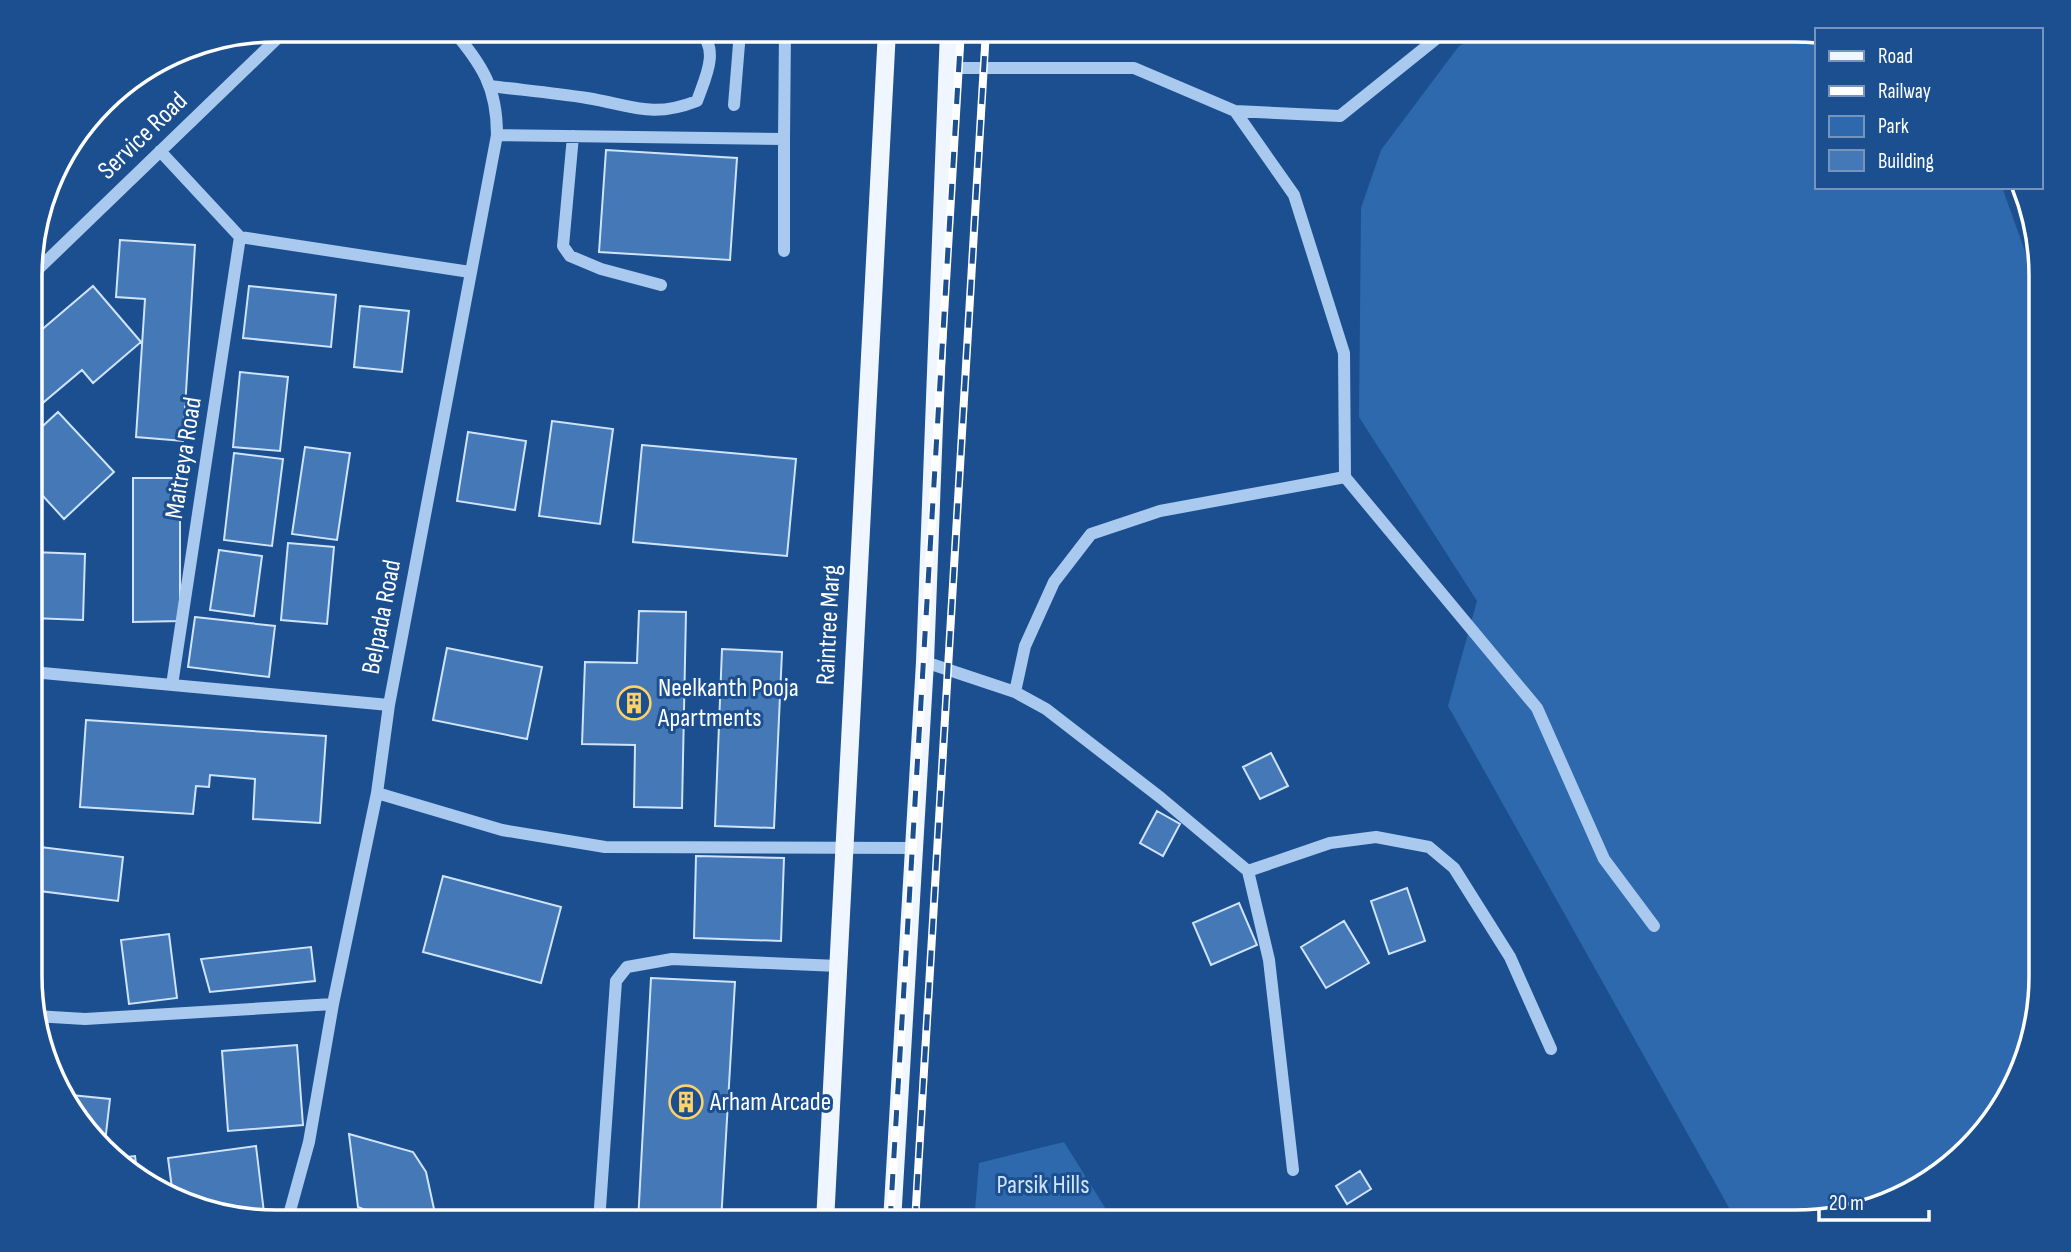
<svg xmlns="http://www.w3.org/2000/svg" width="2071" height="1252" viewBox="0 0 2071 1252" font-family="'Sofia Sans Condensed',sans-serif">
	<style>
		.green { fill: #2e69ad }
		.building { fill: #4478b7; stroke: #cfe3fa; stroke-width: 2 }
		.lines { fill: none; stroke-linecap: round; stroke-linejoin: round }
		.minor { stroke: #a9c9ee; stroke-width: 12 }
		.major { stroke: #f0f6ff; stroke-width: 18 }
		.rail-casing { stroke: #fff; stroke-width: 8 }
		.rail { stroke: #1b4f8f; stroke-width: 5; stroke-dasharray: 16; stroke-linecap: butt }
		.labels { text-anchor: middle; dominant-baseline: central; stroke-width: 6; stroke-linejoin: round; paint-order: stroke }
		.street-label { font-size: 26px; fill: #fff; stroke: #1b4f8f }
		.poi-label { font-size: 26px; fill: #fff; stroke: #1b4f8f; text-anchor: start }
		.park-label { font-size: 26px; fill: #cfe3fa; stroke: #1b4f8f }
		.rim { fill: none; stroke: #fff; stroke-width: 3.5 }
	</style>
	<rect width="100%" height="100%" fill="#1b4f8f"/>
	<!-- green -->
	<path class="green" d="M1491,30h305l21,3v154h185l39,109v696l-41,121 -82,77 -107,32h-74l-289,-516 29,-105 -118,-184 2,-209 20,-58 78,-104z
		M1064,1142l50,80h-140l5,-59z"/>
	<!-- building -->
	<path class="building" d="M606,150l131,8 -7,102 -131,-8z
		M120,240l75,5 -12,196 -47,-4 9,-138 -29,-2z
		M93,286l48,56 -48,41 -11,-13 -50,42v-74z
		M249,286l87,9 -5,52 -88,-9z
		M360,306l49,5 -7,61 -48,-5z
		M240,372l48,5 -8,74 -47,-4z
		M58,412l56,60 -50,47 -32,-35v-48z
		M552,421l61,8 -13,95 -61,-8z
		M468,432l58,9 -11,69 -58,-9z
		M642,445l154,14 -9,97 -154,-14z
		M305,447l45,6 -13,87 -45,-6z
		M234,453l49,6 -11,87 -48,-6z
		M133,478h47v143l-47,1z
		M288,543l46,4 -7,77 -46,-4z
		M219,550l43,6 -8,60 -44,-6z
		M32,552l53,2 -2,66 -51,-2z
		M639,611l47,1 -4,196 -48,-1 1,-62 -53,-1 3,-82 52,1z
		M195,617l80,9 -6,51 -81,-10z
		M447,648l95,19 -15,72 -94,-19z
		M722,649l60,3 -8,176 -59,-2z
		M86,720l240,16 -6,87 -67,-4 2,-40 -45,-4 -1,12 -13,-1 -3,28 -113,-7z
		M1271,753l17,33 -28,13 -17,-32z
		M1157,811l23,13 -17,32 -23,-13z
		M32,846l91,11 -5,44 -86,-11z
		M696,856l88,2 -3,83 -87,-3z
		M443,876l118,31 -20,76 -118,-31z
		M1407,888l18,53 -36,13 -18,-53z
		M1239,903l18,42 -46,20 -18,-42z
		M1344,921l25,42 -43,25 -25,-41z
		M169,934l8,64 -48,6 -8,-64z
		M311,947l4,34 -105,11 -9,-33z
		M651,978l84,4 -14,240h-83z
		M297,1045l6,80 -75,6 -6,-80z
		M61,1094l49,5 -5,43 -42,-42z
		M349,1134l64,18 13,20 8,37 -12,13h-28l-36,-15z
		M256,1146l9,75 -53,-7 -39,-18 -5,-38z
		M135,1156l3,24 -20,-22z
		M1360,1171l11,18 -24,15 -11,-18z"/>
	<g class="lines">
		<!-- minor -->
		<path class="minor" d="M723,30l14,4 2,10 -5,61
			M948,68h186l101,43 59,84 50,158 1,124
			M490,86c32,4 65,7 97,12 44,7 64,21 110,3 8,-23 24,-52 1,-71
			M1235,111l105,5 107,-86
			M497,135l287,4 1,-109
			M573,136l-10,110 7,10 31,13 60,16
			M784,139v112
			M160,151l80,86 230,35
			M32,275l254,-245
			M925,662l90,30 31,17 115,89 87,73 21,89 24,210
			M32,672l357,33
			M172,685l68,-448
			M1015,692l10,-46 29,-64 37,-48 69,-23 185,-34 192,231 67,151 50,67
			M377,793l125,37 103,17 309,1
			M1248,871l82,-28 46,-6 53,10 25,21 56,89 41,92
			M35,1016l50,3 248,-15
			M287,1222l22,-80 24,-138 44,-211 12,-88 108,-570c0,-49 -15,-69 -44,-105
			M599,1222l17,-241 11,-14 45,-8 166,7"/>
		<!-- major -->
		<path class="major" d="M825,1222l62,-1192
			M892,1222l33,-560 24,-632"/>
		<defs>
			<path id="rail" d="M890,1222l71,-1192
				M915,1222l71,-1192"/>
		</defs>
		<!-- rail casing -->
		<use href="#rail" class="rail-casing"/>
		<!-- rail -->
		<use href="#rail" class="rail"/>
	</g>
	<!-- icons -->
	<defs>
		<symbol id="building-ring" viewBox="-11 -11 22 22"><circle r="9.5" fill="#1b4f8f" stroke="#ffd166" stroke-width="1.5"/><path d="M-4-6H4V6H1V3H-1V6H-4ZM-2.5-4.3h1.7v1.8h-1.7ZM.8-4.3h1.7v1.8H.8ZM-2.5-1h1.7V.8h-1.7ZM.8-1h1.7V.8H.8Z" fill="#ffd166"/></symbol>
	</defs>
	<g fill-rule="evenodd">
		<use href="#building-ring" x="615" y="684" width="38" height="38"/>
		<use href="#building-ring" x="667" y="1083" width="38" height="38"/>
	</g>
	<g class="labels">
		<!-- street labels -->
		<g class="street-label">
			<text transform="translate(143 136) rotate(-44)">Service Road</text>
			<text transform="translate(184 458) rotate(-81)">Maitreya Road</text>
			<text transform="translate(382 617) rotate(-79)">Belpada Road</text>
			<text transform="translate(829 625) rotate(-87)">Raintree Marg</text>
		</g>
		<!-- poi labels -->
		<g class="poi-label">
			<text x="658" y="688">Neelkanth Pooja<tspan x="658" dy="30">Apartments</tspan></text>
			<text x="710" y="1102">Arham Arcade</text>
		</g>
		<!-- park labels -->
		<g class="park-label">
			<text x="1043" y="1185">Parsik Hills</text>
		</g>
	</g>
	<!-- crop -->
	<path d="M0 0H2071V1252H0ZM276 42H1795A234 234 0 0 1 2029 276V976A234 234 0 0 1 1795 1210H276A234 234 0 0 1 42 976V276A234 234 0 0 1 276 42Z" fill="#1b4f8f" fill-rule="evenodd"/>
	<path class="rim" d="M276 42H1795A234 234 0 0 1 2029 276V976A234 234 0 0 1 1795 1210H276A234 234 0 0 1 42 976V276A234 234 0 0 1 276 42Z"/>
	<!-- legend -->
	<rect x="1815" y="28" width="228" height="161" fill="#1b4f8f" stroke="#7695bc" stroke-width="2"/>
	<rect x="1829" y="51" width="35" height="10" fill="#f0f6ff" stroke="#7695bc" stroke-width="2"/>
	<text x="1878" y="63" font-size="21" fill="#ffffff">Road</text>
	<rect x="1829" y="86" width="35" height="10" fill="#ffffff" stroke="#7695bc" stroke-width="2"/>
	<text x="1878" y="98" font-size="21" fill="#ffffff">Railway</text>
	<rect x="1829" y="116" width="35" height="21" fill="#2e69ad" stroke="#7695bc" stroke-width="2"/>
	<text x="1878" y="133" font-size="21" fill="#ffffff">Park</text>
	<rect x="1829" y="150" width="35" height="21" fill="#4478b7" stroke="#7695bc" stroke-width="2"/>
	<text x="1878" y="168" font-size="21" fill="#ffffff">Building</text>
	<!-- scale -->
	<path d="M1819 1210v10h110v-10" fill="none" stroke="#ffffff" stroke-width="3.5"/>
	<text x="1829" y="1210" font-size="21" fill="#ffffff" stroke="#1b4f8f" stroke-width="5" paint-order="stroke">20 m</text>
</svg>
